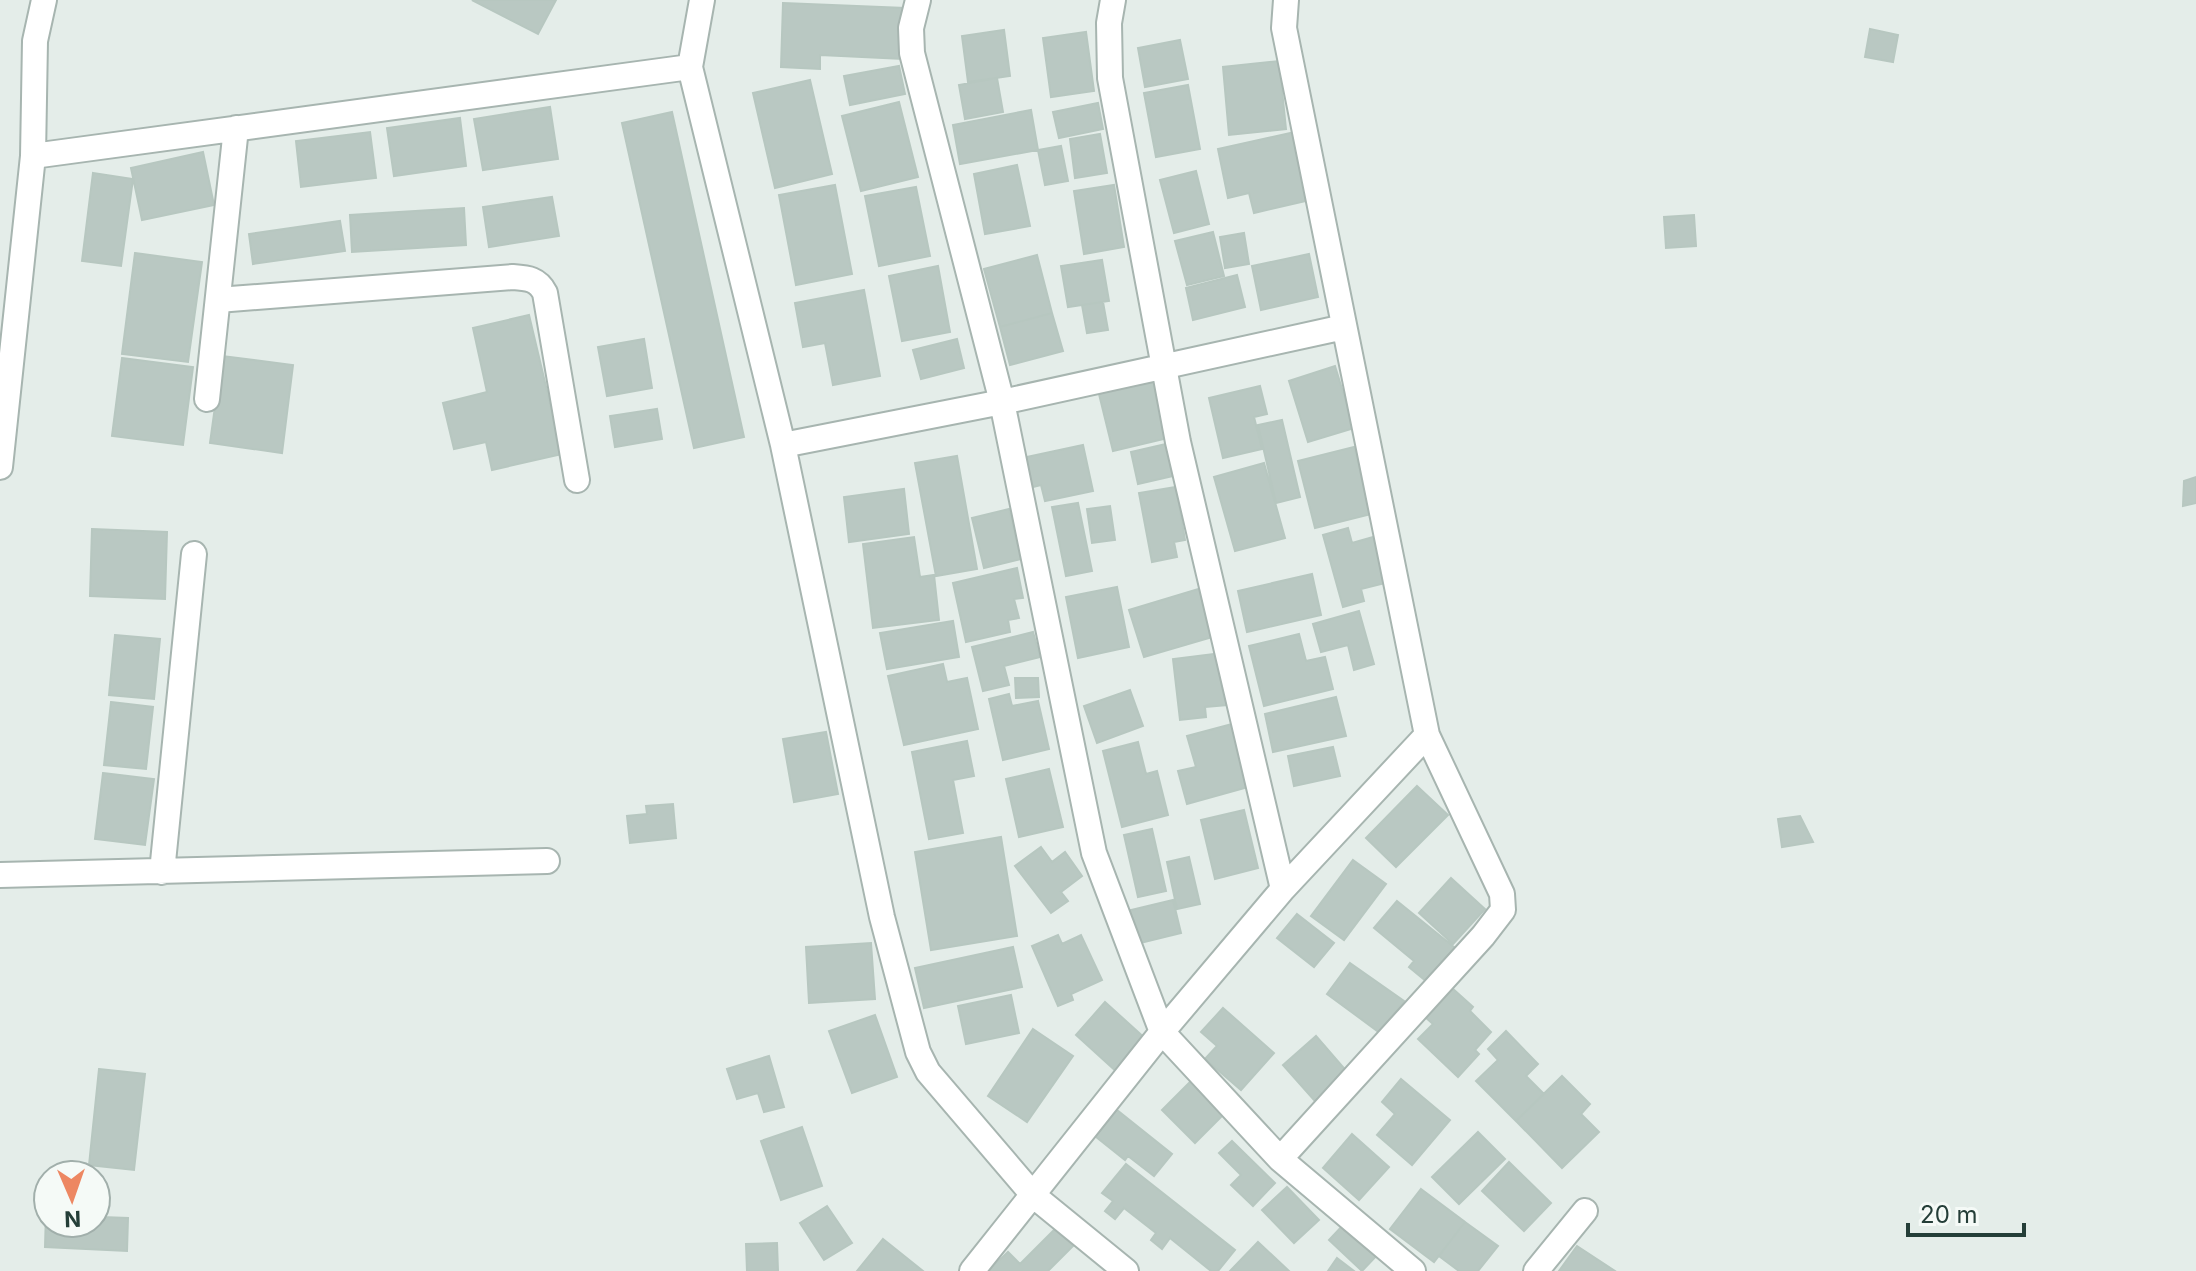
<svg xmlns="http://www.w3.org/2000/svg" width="2196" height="1271" viewBox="0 0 2196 1271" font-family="Inter,sans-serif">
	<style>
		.building { fill: #b9c8c2; stroke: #b7c7c0; stroke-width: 2 }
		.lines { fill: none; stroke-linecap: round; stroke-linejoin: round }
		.minor-casing { stroke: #a7b5b0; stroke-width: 28 }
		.minor { stroke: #fff; stroke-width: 24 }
	</style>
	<rect width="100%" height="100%" fill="#e4ede9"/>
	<!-- building -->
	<path class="building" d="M472,0h84l-18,34z
		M783,3l122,5 -2,51 -83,-4v14l-39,-2z
		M1870,29l28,6 -5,27 -28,-5z
		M1004,30l6,46 -42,6 -6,-46z
		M1086,32l8,59 -43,6 -8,-59z
		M1180,40l8,39 -43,8 -7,-39z
		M1279,61l7,68 -57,6 -6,-68z
		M899,66l6,28 -55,11 -6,-29z
		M997,78l6,34 -38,7 -6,-34z
		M810,80l22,94 -57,14 -22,-95z
		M1188,85l12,64 -44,8 -12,-64z
		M899,102l19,75 -57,14 -19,-75z
		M1098,103l5,26 -44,9 -6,-26z
		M550,107l8,52 -75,11 -9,-51z
		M1031,110l7,40 -78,14 -7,-39z
		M672,112l72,325 -50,11 -72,-325z
		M460,118l6,48 -72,10 -7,-48z
		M370,132l6,46 -75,9 -5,-46z
		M1295,132l15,68 -56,13 -5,-20 -21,5 -10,-49z
		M1100,134l7,39 -32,5 -5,-39z
		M1061,146l7,35 -23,4 -7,-35z
		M203,152l11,53 -72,15 -11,-52z
		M1017,165l13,61 -45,8 -11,-60z
		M1196,171l13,53 -35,9 -14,-53z
		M93,173l40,6 -12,87 -39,-5z
		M835,185l17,89 -56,11 -17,-90z
		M1114,185l10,62 -40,7 -10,-63z
		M916,187l14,69 -51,10 -14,-70z
		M552,197l7,39 -70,11 -6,-40z
		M464,208l2,37 -114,7 -2,-37z
		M1694,215l2,31 -30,2 -2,-31z
		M340,221l5,30 -92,13 -4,-30z
		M1213,232l11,44 -37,9 -12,-44z
		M1244,233l5,31 -24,4 -5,-31z
		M135,253l67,9 -14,100 -66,-8z
		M1309,254l9,43 -57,13 -9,-44z
		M1037,255l15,58 -52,14 -16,-58z
		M1102,260l7,41 -41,6 -7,-41z
		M938,266l12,66 -48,9 -13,-65z
		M1237,275l8,32 -52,13 -7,-32z
		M864,290l16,86 -47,9 -8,-42 -22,4 -8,-44z
		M1103,302l5,28 -21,3 -5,-28z
		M1052,313l11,38 -53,14 -10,-38z
		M529,315l33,139 -70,16 -6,-28 -32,7 -11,-46 44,-11 -14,-64z
		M644,339l8,49 -45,8 -9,-49z
		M957,339l7,29 -43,11 -8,-29z
		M222,356l71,9 -11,88 -72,-10z
		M122,358l71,9 -10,78 -71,-9z
		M1335,366l19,62 -46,14 -19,-61z
		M1157,376l15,61 -59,14 -15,-61z
		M1260,386l7,28 -13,3 8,32 -39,9 -14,-60z
		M657,409l5,30 -47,8 -5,-31z
		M1282,420l18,77 -24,6 -18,-78z
		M1166,444l7,32 -35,8 -7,-32z
		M1083,445l10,46 -48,10 -4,-16 -12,3 -7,-30z
		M1354,447l17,67 -56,14 -17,-67z
		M957,456l20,113 -41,7 -21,-113z
		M1264,463l21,75 -50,13 -21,-74z
		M2196,477v26l-13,3 1,-25z
		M1176,487l9,53 -11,2 3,15 -25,5 -13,-69z
		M904,489l5,45 -60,8 -5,-45z
		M1078,503l14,68 -26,5 -14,-69z
		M1110,506l5,34 -23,3 -5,-34z
		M1009,509l12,50 -37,9 -12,-50z
		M1348,528l4,15 21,-6 12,46 -24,6 3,12 -21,6 -20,-72z
		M92,529l75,3 -2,67 -75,-3z
		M914,537l6,40 14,-2 5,45 -66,8 -10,-84z
		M1017,568l6,30 -9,1 5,19 -11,2 2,12 -44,10 -13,-59z
		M1312,574l9,41 -74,17 -9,-41z
		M1117,587l12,60 -51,11 -12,-61z
		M1205,587l14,48 -75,22 -15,-47z
		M1359,611l15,53 -20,6 -6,-25 -27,7 -8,-28z
		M953,621l6,36 -72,12 -7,-36z
		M1033,632l7,25 -36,9 5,19 -26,6 -11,-44z
		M1299,634l7,27 19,-4 8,32 -69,17 -15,-60z
		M115,635l45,4 -6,60 -45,-4z
		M1221,653l6,52 -22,2 1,10 -26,3 -7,-61z
		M943,664l4,18 20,-4 11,51 -74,16 -16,-69z
		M1015,678h23l1,19 -23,1z
		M1130,690l13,36 -46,17 -13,-37z
		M1009,694l3,12 26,-5 11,48 -46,11 -14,-61z
		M1336,697l10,39 -73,16 -8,-38z
		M111,702l42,5 -7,62 -42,-4z
		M1232,724l16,63 -61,17 -9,-33 18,-4 -9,-31z
		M826,732l12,62 -44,8 -11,-63z
		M967,741l7,35 -21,4 10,53 -34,6 -17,-87z
		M1138,742l8,32 11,-3 11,44 -46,12 -19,-76z
		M1333,747l7,29 -46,10 -6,-30z
		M1049,769l14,58 -44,10 -13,-58z
		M103,773l51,6 -9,66 -50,-6z
		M1417,786l31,29 -52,52 -30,-29z
		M673,804l3,34 -46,5 -3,-27 20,-2 -1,-8z
		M1244,810l14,58 -43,11 -14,-59z
		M1800,816l13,26 -31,5 -4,-28z
		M1152,829l14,62 -28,6 -14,-62z
		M1001,837l16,99 -86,14 -16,-98z
		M1041,847l11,15 13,-10 17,24 -21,16 7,9 -17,12 -36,-47z
		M1189,857l11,47 -23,5 -10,-47z
		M1353,860l33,24 -42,56 -33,-24z
		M1451,878l34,31 -32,35 -34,-31z
		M1173,900l8,33 -45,11 -9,-33z
		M1397,901l63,51 -28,34 -23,-19 5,-6 -40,-33z
		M1297,914l37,29 -20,24 -37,-29z
		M1058,935l4,9 19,-9 21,45 -31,14 2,6 -15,6 -26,-60z
		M871,943l4,56 -66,4 -3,-56z
		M1013,947l9,40 -98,21 -9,-40z
		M1350,963l54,38 -24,32 -53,-39z
		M1452,988l21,19 -3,4 21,21 -16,18 4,4 -21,23 -40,-38 15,-15 -8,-7z
		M1011,995l8,38 -53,11 -8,-38z
		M1105,1002l42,38 -29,33 -42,-38z
		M1223,1008l51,45 -33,37 -36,-31 12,-13 -16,-14z
		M875,1015l22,62 -45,16 -23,-62z
		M1033,1029l40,27 -46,66 -39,-26z
		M1506,1031l32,33 -12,12 18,18 -28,27 -40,-40 22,-21 -10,-11z
		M1316,1036l32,37 -33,28 -32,-36z
		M769,1056l15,51 -20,5 -6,-19 -21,6 -10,-30z
		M99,1069l46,5 -11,96 -45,-5z
		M1562,1076l28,28 -9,10 18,18 -37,36 -46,-47z
		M1401,1079l49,41 -38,45 -35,-30 18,-21 -13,-12z
		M1191,1081l33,33 -29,29 -33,-33z
		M1117,1110l55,44 -18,22 -26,-20 -3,4 -30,-24z
		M802,1127l20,59 -41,14 -20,-59z
		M1478,1132l27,27 -46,45 -27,-27z
		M1352,1134l37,33 -30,33 -36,-32z
		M1232,1141l43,42 -22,23 -22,-21 10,-10 -22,-22z
		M1509,1162l42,41 -27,28 -42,-40z
		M1126,1164l109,86 -17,21h-7l-41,-33 -8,11 -11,-9 5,-7 -32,-25 -9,11 -10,-8 8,-10 -11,-8z
		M96,1178h7l-2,39 27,1 -1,33 -82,-4 1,-35h2v11h48z
		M1287,1187l32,33 -25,23 -32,-33z
		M1421,1189l44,33 -31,40 -44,-33z
		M827,1206l25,37 -28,17 -24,-37z
		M1347,1221l33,31 -18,19 -33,-31z
		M1465,1222l33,24 -20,25h-19l-20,-15z
		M1056,1228l17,18 -25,25h-60l20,-19 12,12z
		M883,1239l40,32h-66z
		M1258,1242l31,29h-59z
		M777,1243l1,28h-31l-1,-27z
		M1577,1246l38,25h-56z
		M1337,1258l17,13h-26z"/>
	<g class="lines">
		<defs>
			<path id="minor" d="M702,0l-12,67 93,378 99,472 36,135 10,20 106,124 92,75
				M918,0l-7,28 1,25 90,349 92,451 68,179 118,127 133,112
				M1113,0l-4,23 1,55 68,364 105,447
				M33,156l657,-89
				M218,300l295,-23c15,1 25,2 32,16l32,187
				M207,399l29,-271
				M783,445l219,-43 342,-75
				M0,467l33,-311 2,-115 9,-41
				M162,872l32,-318
				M0,875l547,-14
				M1280,1159l203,-223 20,-26 -1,-16 -75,-159
				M972,1271l190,-239 121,-143 144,-154 -143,-707 2,-28
				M1536,1271l49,-60"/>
		</defs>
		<!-- minor casing -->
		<use href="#minor" class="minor-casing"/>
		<!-- minor -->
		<use href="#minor" class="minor"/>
	</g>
	<!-- north arrow -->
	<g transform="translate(72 1199) rotate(178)"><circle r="38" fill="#f5faf7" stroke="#a1afab" stroke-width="2"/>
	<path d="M0-6L14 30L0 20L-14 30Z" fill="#ed8762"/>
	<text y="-12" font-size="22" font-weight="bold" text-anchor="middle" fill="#243e38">N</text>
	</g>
	<!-- scale -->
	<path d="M1908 1223v12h116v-12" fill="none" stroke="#243e38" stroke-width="4"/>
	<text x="1920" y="1223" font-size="24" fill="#243e38" stroke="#f5faf7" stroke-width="6" paint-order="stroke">20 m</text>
</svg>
